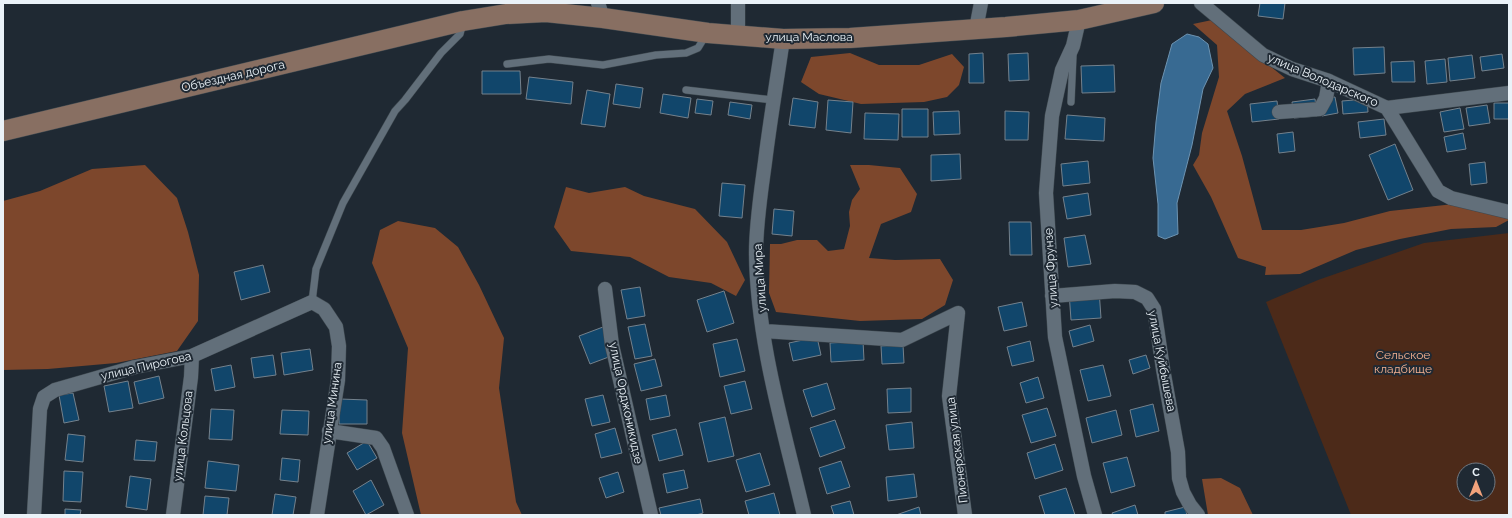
<svg xmlns="http://www.w3.org/2000/svg" width="1512" height="518" viewBox="0 0 1512 518" font-family="Raleway,sans-serif">
	<style>
		.green { fill: #4c2a19; fill-rule: evenodd }
		.forest { fill: #7d472c }
		.water { fill: #386a92; stroke: #6d93b1 }
		.building { fill: #11466b; stroke: #74818c }
		.lines { fill: none; stroke-linecap: round; stroke-linejoin: round }
		.lane-casing { stroke: #3e484f; stroke-width: 8 }
		.street-casing { stroke: #3e484f; stroke-width: 15 }
		.secondary-casing { stroke: #3e484f; stroke-width: 21 }
		.lane { stroke: #626f7a; stroke-width: 7 }
		.street { stroke: #626f7a; stroke-width: 14 }
		.secondary { stroke: #886f62; stroke-width: 20 }
		.labels { text-anchor: middle; dominant-baseline: central; stroke-width: 4; stroke-linejoin: round; paint-order: stroke }
		.street-label { font-size: 12px; fill: #eaf2f8; stroke: #1f2933 }
		.park-label { font-size: 12px; fill: #f7b392; stroke: #1f2933 }
	</style>
	<rect width="100%" height="100%" fill="#1f2933"/>
	<!-- green -->
	<path class="green" d="M1509,233v282h-158l-85,-213 52,-22 106,-37zM1464,470h24v24h-24z"/>
	<!-- forest -->
	<path class="forest" d="M1212,20l73,58 -40,16 -18,17 15,45 20,74h39l43,-7 46,-12 82,-9 37,12v6l-13,7 -45,2 -51,10 -44,11 -56,24 -35,1 1,-8 -28,-9 -27,-61 -18,-32 6,-10 3,-22 17,-56 -2,-32 -24,-21z
		M850,53l29,12h40l33,-11 12,13 -5,18 -12,12 -23,5 -63,2 -42,-10 -18,-12 10,-25z
		M145,165l32,33 11,34 11,43 -1,46 -21,30 -61,12 -68,6 -45,1v-169l37,-10 52,-22z
		M850,165h19l31,3 17,26 -6,18 -30,12 -12,34 26,2 45,-1 13,21 -8,25 -23,14 -62,2 -84,-9 -7,-19 1,-49h11l16,-4h20l11,11 16,-2 6,-23 -1,-14 3,-12 8,-11z
		M566,187l23,6 36,-6 19,9 51,13 32,33 18,38 -9,16 -25,-13 -42,-6 -39,-20 -59,-6 -17,-24z
		M398,221l37,7 23,19 21,38 25,53 -5,50 17,114 6,13h-101l-19,-82 6,-85 -36,-85 8,-33z
		M1221,478l19,10 13,27h-45l-6,-36z"/>
	<!-- water -->
	<path class="water" d="M1187,34l12,3 9,7 5,24 -10,21 -11,56 -15,58 1,31 -13,5 -7,-3v-32l-5,-46 3,-36 5,-39 11,-39z"/>
	<!-- building -->
	<path class="building" d="M1260,3h25l-2,16 -25,-3z
		M1384,47l1,26 -31,2 -1,-27z
		M983,53l1,30h-15v-29z
		M1028,53l1,27 -20,1 -1,-27z
		M1502,54l2,14 -22,3 -2,-14z
		M1472,55l3,23 -25,3 -2,-23z
		M1445,59l2,23 -20,2 -2,-23z
		M1414,61l1,21h-23l-1,-20z
		M1114,65l1,27 -33,1 -1,-27z
		M482,71h38l1,23h-39z
		M529,77l44,5 -2,22 -45,-5z
		M616,84l27,4 -3,20 -27,-4z
		M587,90l23,4 -5,33 -24,-3z
		M663,94l28,4 -3,20 -28,-5z
		M1335,97l3,16 -16,3 -3,-17z
		M793,98l25,4 -3,26 -26,-3z
		M697,99l16,2 -2,14 -16,-2z
		M1315,99l2,17 -23,2 -2,-16z
		M1367,99l1,13 -25,2 -1,-13z
		M828,100l25,2 -2,31 -25,-3z
		M1277,101l2,18 -27,3 -2,-18z
		M730,102l22,3 -2,14 -22,-4z
		M1494,103h15v16h-15z
		M1487,105l3,18 -21,3 -3,-18z
		M1460,108l4,21 -20,3 -4,-20z
		M902,109h26v28h-26z
		M959,111l1,23 -26,1 -1,-23z
		M1005,111l24,1 -1,28h-23z
		M865,113l34,1 -1,26 -34,-1z
		M1067,115l38,3 -1,23 -39,-2z
		M1384,119l2,16 -26,3 -2,-16z
		M1293,132l2,19 -16,2 -2,-19z
		M1463,133l3,16 -19,3 -3,-15z
		M1395,144l18,46 -25,10 -19,-45z
		M960,154l1,25 -30,2v-26z
		M1088,161l2,22 -27,3 -2,-22z
		M1485,162l2,21 -16,2 -2,-21z
		M722,183l23,2 -3,33 -23,-2z
		M1088,193l3,22 -24,4 -4,-22z
		M774,209l20,2 -2,25 -20,-2z
		M1009,222h22l1,33h-22z
		M1085,235l6,29 -23,3 -4,-29z
		M263,265l7,27 -29,8 -7,-28z
		M640,287l5,29 -18,3 -6,-29z
		M1099,290l2,28 -30,2 -2,-28z
		M724,291l10,32 -27,9 -10,-32z
		M1022,302l5,24 -23,5 -6,-24z
		M645,324l7,32 -17,3 -7,-32z
		M1090,325l4,16 -21,6 -4,-16z
		M603,327l11,28 -24,9 -11,-28z
		M817,337l4,18 -28,6 -4,-18z
		M737,339l8,32 -25,6 -7,-33z
		M863,341l1,19 -33,2 -1,-19z
		M1030,341l4,20 -22,5 -5,-19z
		M903,345l1,18 -22,1 -1,-18z
		M310,349l3,21 -29,5 -3,-22z
		M273,355l3,20 -22,3 -3,-20z
		M1146,355l4,13 -17,6 -4,-14z
		M655,359l7,27 -21,5 -7,-27z
		M231,365l4,22 -20,4 -4,-22z
		M1103,365l8,31 -23,5 -8,-31z
		M159,376l5,22 -25,6 -5,-22z
		M1038,377l6,21 -18,5 -6,-20z
		M128,381l5,27 -24,4 -5,-26z
		M745,381l7,28 -21,5 -7,-28z
		M827,383l8,26 -23,8 -9,-27z
		M911,388v24l-23,1 -1,-24z
		M73,393l6,27 -15,3 -5,-28z
		M603,395l7,27 -18,4 -7,-27z
		M666,395l4,21 -20,4 -4,-21z
		M340,399l27,1v24h-28z
		M1153,404l6,27 -23,6 -6,-27z
		M1047,408l9,28 -25,7 -9,-28z
		M211,409l23,1 -2,30 -23,-1z
		M282,410l27,1 -1,24 -28,-1z
		M1116,410l6,25 -30,8 -6,-25z
		M725,417l9,39 -26,6 -9,-39z
		M835,420l10,28 -25,9 -10,-29z
		M912,422l2,26 -25,2 -3,-25z
		M615,428l7,25 -21,5 -6,-24z
		M676,429l7,26 -24,6 -7,-26z
		M68,434l17,2 -2,26 -18,-2z
		M136,440l21,2 -2,19 -21,-1z
		M367,441l10,17 -20,12 -10,-17z
		M1055,444l8,26 -28,9 -8,-26z
		M760,453l10,32 -24,7 -10,-32z
		M1127,457l8,29 -24,7 -8,-30z
		M282,458l18,2 -2,22 -18,-2z
		M208,461l31,4 -3,26 -31,-3z
		M841,461l9,26 -23,7 -8,-26z
		M684,470l4,18 -21,5 -4,-19z
		M64,471l19,1 -2,30 -18,-1z
		M618,472l6,20 -18,6 -7,-20z
		M914,474l3,23 -29,4 -2,-24z
		M130,476l21,3 -4,31 -21,-3z
		M371,480l13,25 -18,10 -13,-24z
		M1066,488l9,27h-30l-6,-19z
		M774,493l6,22h-31l-4,-14z
		M275,494l21,3 -3,18h-21z
		M205,496l24,2 -2,17h-24z
		M700,499l3,14 -7,2h-35l-2,-7z
		M850,501l4,14h-20l-3,-9z
		M1135,505l3,10h-25l-1,-2z
		M919,507l2,8h-25z
		M1185,507l2,8h-22v-3z
		M65,509l16,1 -1,5h-15z"/>
	<g class="lines">
		<defs>
			<path id="lane" d="M507,64l42,-5 54,6 53,-10 30,-2 12,-5 8,-13
				M686,90l87,10
				M1071,102l2,-46
				M312,302l4,-33 27,-66 52,-92 10,-11 36,-47 19,-19 3,-11"/>
			<path id="street" d="M598,3l5,15
				M738,3v32
				M1201,3l62,52 29,14 37,12 58,27 51,83 13,7 58,14
				M1079,20l-6,26 -11,24 -10,46 -6,77 9,144 29,139 11,39
				M976,29l5,-26
				M783,39c-6,41 -13,82 -18,123 -4,30 -9,61 -9,91 1,89 28,176 48,262
				M1387,108l122,-15
				M1279,112l41,-3 6,-11 3,-17
				M605,289l7,56 39,170
				M1052,296l63,-5 20,1 12,6 7,11 3,19 6,41 15,83 1,26 4,14 7,13 8,10
				M958,313l-9,83 16,119
				M764,331l138,9 56,-27
				M329,431l47,7 7,10 24,67
				M34,515l6,-106 4,-12 11,-7 80,-23 57,-11 120,-54 12,7 12,18 3,19 -1,34 -21,135
				M173,515l18,-138 1,-21"/>
			<path id="secondary" d="M3,131l460,-110 43,-7 40,-2 57,6 105,15 75,6 67,-1 156,-11 73,-7 75,-17"/>
		</defs>
		<!-- lane casing -->
		<use href="#lane" class="lane-casing"/>
		<!-- street casing -->
		<use href="#street" class="street-casing"/>
		<!-- secondary casing -->
		<use href="#secondary" class="secondary-casing"/>
		<!-- lane -->
		<use href="#lane" class="lane"/>
		<!-- street -->
		<use href="#street" class="street"/>
		<!-- secondary -->
		<use href="#secondary" class="secondary"/>
	</g>
	<g class="labels">
		<!-- street labels -->
		<g class="street-label">
			<text x="809" y="37">улица Маслова</text>
			<text transform="translate(233 76) rotate(-13)">Объездная дорога</text>
			<text transform="translate(1323 80) rotate(23)">улица Володарского</text>
			<text transform="translate(1051 268) rotate(-94)">улица Фрунзе</text>
			<text transform="translate(760 278) rotate(-94)">улица Мира</text>
			<text transform="translate(1162 361) rotate(79)">улица Куйбышева</text>
			<text transform="translate(146 366) rotate(-13)">улица Пирогова</text>
			<text transform="translate(332 403) rotate(-82)">улица Минина</text>
			<text transform="translate(626 403) rotate(78)">улица Орджоникидзе</text>
			<text transform="translate(183 436) rotate(-83)">улица Кольцова</text>
			<text transform="translate(957 450) rotate(-97)">Пионерская улица</text>
		</g>
		<!-- park labels -->
		<g class="park-label">
			<text x="1403" y="355">Сельское<tspan x="1403" dy="14">кладбище</tspan></text>
		</g>
	</g>
	<!-- border -->
	<rect width="1512" height="518" fill="none" stroke="#eaf2f8" stroke-width="8"/>
	<!-- north arrow -->
	<g transform="translate(1476 482)"><circle r="19" fill="#1f2933" stroke="#707982"/>
	<path d="M0-3L7 15L0 10L-7 15Z" fill="#f1a27b"/>
	<text y="-6" font-size="11" font-weight="bold" text-anchor="middle" fill="#eaf2f8">С</text>
	</g>
</svg>
